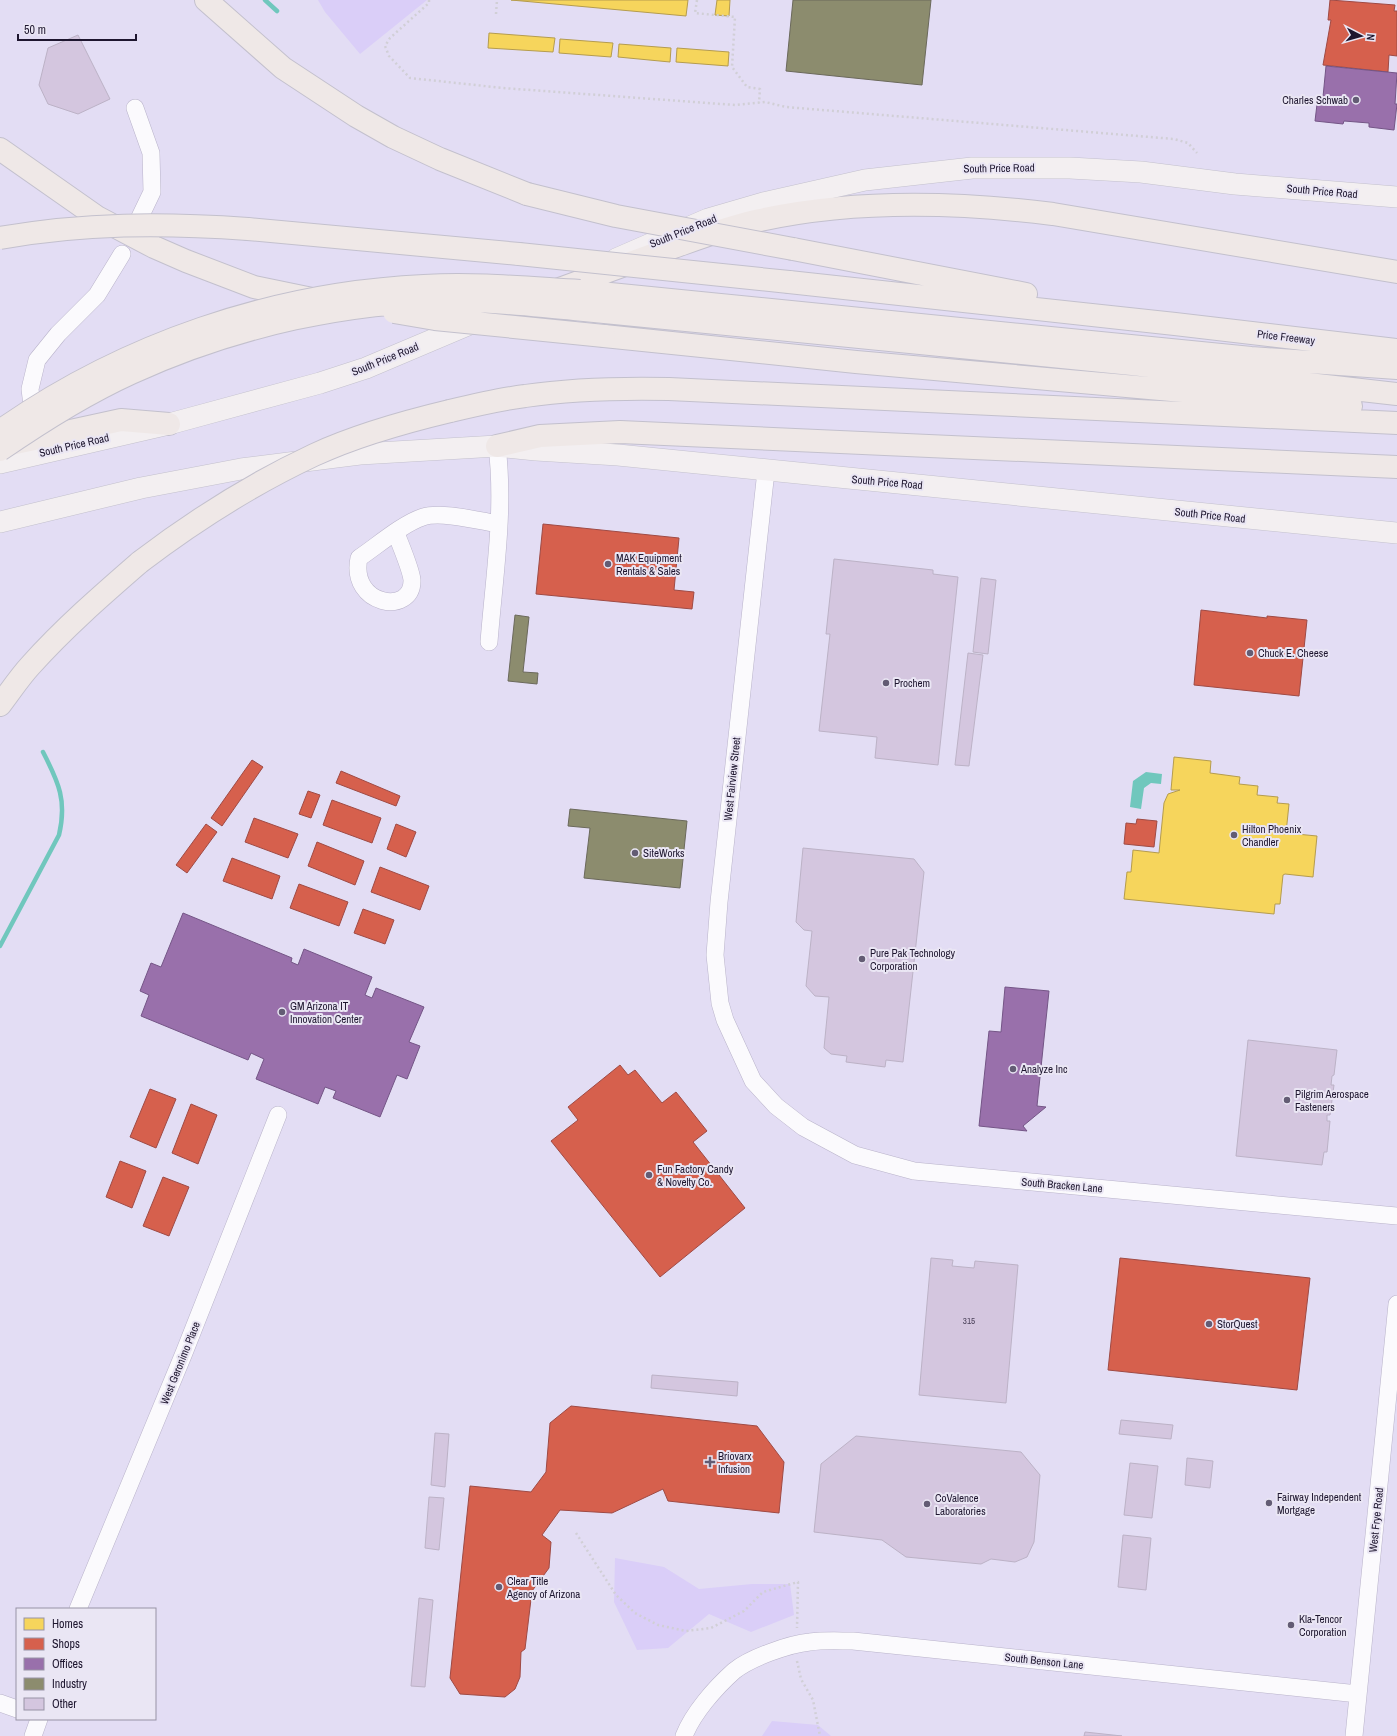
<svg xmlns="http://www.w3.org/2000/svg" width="1397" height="1736" viewBox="0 0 1397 1736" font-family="'Archivo Narrow',sans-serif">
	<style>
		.green { fill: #dacef8 }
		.water { fill: #70c7bd }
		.homes { fill: #f6d55c; stroke: #b59c4e }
		.shops { fill: #d6604d; stroke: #9f4a44 }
		.offices { fill: #9970ab; stroke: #745586 }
		.industry { fill: #8c8c6e; stroke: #6b695b }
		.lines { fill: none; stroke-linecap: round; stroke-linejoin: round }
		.stream { stroke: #70c7bd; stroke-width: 4.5 }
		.building { fill: #d4c6df; stroke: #bcb2c6 }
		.minor-casing { stroke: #b9b3ca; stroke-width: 18 }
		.major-casing { stroke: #c3c0cd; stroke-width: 22 }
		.highway-casing { stroke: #c3c0cd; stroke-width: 24 }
		.path { stroke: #d1cfd6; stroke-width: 2.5; stroke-dasharray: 2 3; stroke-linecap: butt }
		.minor { stroke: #fbfafd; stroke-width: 17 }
		.major { stroke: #f3eff1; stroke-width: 21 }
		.highway { stroke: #efe8e7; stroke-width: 22 }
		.highway-bridge-casing { stroke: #c3c0cd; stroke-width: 24; stroke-linecap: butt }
		.highway-bridge { stroke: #efe8e7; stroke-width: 22 }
		.poi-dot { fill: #635c74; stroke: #eae6f4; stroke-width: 1.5 }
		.labels { text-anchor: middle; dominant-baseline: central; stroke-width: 4; stroke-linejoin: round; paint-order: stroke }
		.number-label { font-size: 9px; fill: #4c425b }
		.poi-label { font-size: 11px; fill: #1e162f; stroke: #eae6f4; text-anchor: start }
		.street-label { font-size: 11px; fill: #1e162f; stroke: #eae6f4 }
	</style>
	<rect width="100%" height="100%" fill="#e3ddf4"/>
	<!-- green -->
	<path class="green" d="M318,0h109l-67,54 -35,-42z
		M615,1558l49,9 35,22 53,-5h38l4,31 -43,17 -42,-18 -41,34 -31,2 -23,-48z
		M772,1721l46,4 13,11h-69z"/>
	<!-- water -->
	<path class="water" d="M1146,772l16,2 -1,10 -10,-1 -7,5 -3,21 -11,-2 3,-26z"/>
	<!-- homes -->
	<path class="homes" d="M511,0h177l-2,16z
		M717,0h13l-1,16 -14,-1z
		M489,33l66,5 -2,14 -65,-4z
		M560,39l53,4 -2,14 -52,-4z
		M619,44l52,4 -1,14 -52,-5z
		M677,48l52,4 -1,14 -52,-4z
		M1174,757l37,4 -1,12 30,4 -1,7 19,2 -1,9 21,2 -1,6 12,1 -3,29 31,3 -4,41 -28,-3 -2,1 -3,29h-5l-1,10 -150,-15 3,-27h4l2,-22 26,3 5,-50 4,-9 12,-4h-9z"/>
	<!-- shops -->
	<path class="shops" d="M1330,0l65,5 -1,6h3v45l-8,-1 -1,17 -65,-7 8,-45h-3z
		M543,524l136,14 -5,52 20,2 -2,17 -156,-15z
		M1201,610l66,8v-2l40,4 -8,76 -105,-11z
		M252,760l11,7 -41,59 -11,-8z
		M341,771l59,25 -4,10 -60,-23z
		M308,791l12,4 -9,23 -12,-4z
		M332,800l49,18 -9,25 -49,-18z
		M254,818l44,16 -10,24 -43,-16z
		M1137,819l20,2 -3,26 -30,-3 2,-21 10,1z
		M206,824l11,8 -30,41 -11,-8z
		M396,824l20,8 -10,25 -19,-8z
		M317,842l47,19 -9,24 -47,-19z
		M232,858l48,18 -8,23 -49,-18z
		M380,867l49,19 -9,24 -49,-18z
		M299,884l49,18 -9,24 -49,-18z
		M363,909l31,11 -9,24 -31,-11z
		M620,1065l8,10 7,-5 27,33 14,-11 31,39 -14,11 52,66 -85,69 -109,-136 27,-21 -10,-13z
		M150,1089l26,10 -20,49 -26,-11z
		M191,1104l26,11 -19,49 -26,-11z
		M120,1161l26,10 -14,37 -26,-11z
		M163,1177l26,10 -20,49 -26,-10z
		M1120,1258l190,20 -13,112 -189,-20z
		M571,1406l186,20 27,36 -5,51 -111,-12 -5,-12 -51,24 -52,-3 -18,25 9,7 -2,26 -17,23 -7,58 -4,3 -1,25 -5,12 -10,8 -45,-3 -10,-16 20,-192 61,6 15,-20 4,-49z"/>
	<!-- offices -->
	<path class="offices" d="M1326,66l71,7 -2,31h2l-3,26 -25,-3v-4l-25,-2 -1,3 -28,-3 3,-25 5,1z
		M183,913l109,45 -1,4 7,3 6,-16 68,28 -7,18 7,3 4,-10 48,19 -15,35 11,4 -13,33 -10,-4 -17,42 -47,-19 3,-7 -11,-4 -7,17 -62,-25 8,-20 -13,-6 -3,7 -107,-44 8,-21 -9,-4 11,-28 10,4z
		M1005,987l44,4 -12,115 9,1 -23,19 4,5 -48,-5 10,-95 12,1z"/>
	<!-- industry -->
	<path class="industry" d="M793,0h138l-9,85 -136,-14z
		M515,615l14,2 -6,55 15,1 -1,11 -29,-3z
		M570,809l117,12 -7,67 -96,-10 6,-50 -22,-2z"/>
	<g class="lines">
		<!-- stream -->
		<path class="stream" d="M265,0l12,11
			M0,946l59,-111c8,-34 0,-52 -16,-83"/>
	</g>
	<!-- building -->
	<path class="building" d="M78,35l32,64 -32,15 -30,-10 -9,-19 9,-37z
		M834,559l99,11v4l25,3 -20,188 -63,-7 2,-21 -58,-6 11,-97h-4z
		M981,578l15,2 -8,74 -15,-2z
		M968,653l15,2 -14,111 -14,-1z
		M803,848l111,11 10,13 -21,190 -17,-2 -1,7 -39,-5 1,-6 -16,-2 -7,-6 5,-51 -14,-1 -9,-10 6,-55 -8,-1 -8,-8z
		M1248,1040l89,10 -3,25 -2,1 -1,9h3l-4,30h-3v6h3l-3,31h-3l-2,13 -86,-9z
		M931,1258l22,2 -1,6 22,2 1,-7 43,4 -12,138 -87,-8z
		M652,1375l86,7 -1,14 -86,-8z
		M1121,1420l52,5 -2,14 -52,-5z
		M435,1433l14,1 -4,53 -14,-2z
		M856,1436l165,16 19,23 -6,67 -7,15 -12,5 -24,-3 -10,5 -75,-7 -24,-17 -68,-8 7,-68z
		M1187,1458l26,3 -3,27 -25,-3z
		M1130,1463l28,3 -6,52 -28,-3z
		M429,1497l15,1 -5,52 -14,-2z
		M1123,1535l28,3 -5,52 -28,-3z
		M419,1598l14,2 -8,87 -14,-1z
		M1085,1732l37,4h-38z"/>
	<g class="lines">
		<defs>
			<path id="minor" d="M135,108l16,45 1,39 -12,25
				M34,422l-4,-33 7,-29 21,-26 39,-39 25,-41
				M766,471l-47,431 -4,53 5,48 5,17 28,61 23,25 27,21 52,28 59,16 483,45
				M396,533c4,11 15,36 16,47 1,36 -63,26 -53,-22 18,-12 43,-34 64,-41 18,-6 57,4 76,7
				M489,642c5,-65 16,-131 8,-196
				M78,1609l106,-256 94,-238
				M0,1703l17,6
				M33,1736l6,-17
				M684,1736c9,-23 31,-48 50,-65 16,-13 55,-27 76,-29 14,-2 29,-1 43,-1l505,53
				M1354,1736l43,-432"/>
			<path id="major" d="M616,259l92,-40 55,-16 102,-23 107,-12h98l71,4 94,12 162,13
				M0,463l169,-39 151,-41 46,-15 156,-66
				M0,522l141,-34 100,-19 119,-15 137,-8 39,4 82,5 779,78"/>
			<path id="highway" d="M206,0l77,68 73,48 37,21 47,22 87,35
				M0,149l97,68 57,30 32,14 68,26 63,13
				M248,229l271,25
				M793,249l233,45
				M789,282l386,42 222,26
				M554,291c40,-15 80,-29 120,-44 28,-10 57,-21 86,-27 96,-21 197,-18 293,-6l344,58
				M580,291l671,67 146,10
				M574,309l558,55 265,30
				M604,336l252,26 495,44
				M450,411c25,-6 50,-12 75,-15 48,-7 96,-8 144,-7l728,34
				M11,444l110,-24 48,4
				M497,446l43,-10 80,-4 777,35
				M0,705c10,-13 19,-27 30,-39 34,-38 72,-71 110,-104"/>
		</defs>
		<!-- minor casing -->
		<use href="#minor" class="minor-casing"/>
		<!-- major casing -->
		<use href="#major" class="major-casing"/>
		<!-- highway casing -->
		<use href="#highway" class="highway-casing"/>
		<!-- path -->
		<path class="path" d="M429,0v3l-39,35 -5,8 4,10 21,22 93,10 232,17 30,-3 21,5 388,32 14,4 9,10
			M697,0l-2,13 40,4 -3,50 15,20 13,2 -1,14
			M496,14l1,-14
			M576,1533l40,62 19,18 23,12 28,6 25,-3 33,-17 19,-19 35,-10 -1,46
			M797,1661l4,18 12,21 7,36"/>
		<!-- minor -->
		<use href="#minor" class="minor"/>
		<!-- major -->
		<use href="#major" class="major"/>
		<!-- highway -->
		<use href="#highway" class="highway"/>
		<defs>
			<path id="highway-bridge" d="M527,194l89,22 177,33
				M0,238c84,-15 163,-15 248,-9
				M519,254l270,28
				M394,312l41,7 169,17
				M0,431c124,-87 273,-138 424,-145 52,-3 104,2 156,5
				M0,450c42,-29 85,-56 131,-77 103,-47 221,-74 334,-72 36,0 73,5 109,8
				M140,562c54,-41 112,-78 174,-107 43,-20 90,-33 136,-44"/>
		</defs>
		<!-- highway-bridge casing -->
		<use href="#highway-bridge" class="highway-bridge-casing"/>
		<!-- highway-bridge -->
		<use href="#highway-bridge" class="highway-bridge"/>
	</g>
	<!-- markers -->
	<g class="poi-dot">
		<circle cx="1356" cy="100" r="4"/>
		<circle cx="608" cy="564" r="4"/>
		<circle cx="1250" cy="653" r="4"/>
		<circle cx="886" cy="683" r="4"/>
		<circle cx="1234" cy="835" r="4"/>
		<circle cx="635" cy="853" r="4"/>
		<circle cx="862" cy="959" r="4"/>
		<circle cx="282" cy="1012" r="4"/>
		<circle cx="1013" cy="1069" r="4"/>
		<circle cx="1287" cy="1100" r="4"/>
		<circle cx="649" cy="1175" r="4"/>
		<circle cx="1209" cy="1324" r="4"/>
		<path d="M708 1456h4v4h4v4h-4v4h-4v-4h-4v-4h4z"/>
		<circle cx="1269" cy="1503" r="4"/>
		<circle cx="927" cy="1504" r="4"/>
		<circle cx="499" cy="1587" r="4"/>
		<circle cx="1291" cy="1625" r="4"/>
	</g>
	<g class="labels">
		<!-- number labels -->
		<g class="number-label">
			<text x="969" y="1321">315</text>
		</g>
		<!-- poi labels -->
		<g class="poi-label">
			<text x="1348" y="100" text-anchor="end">Charles Schwab</text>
			<text x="616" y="558">MAK Equipment<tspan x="616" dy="13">Rentals &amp; Sales</tspan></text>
			<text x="1258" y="653">Chuck E. Cheese</text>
			<text x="894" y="683">Prochem</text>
			<text x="1242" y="829">Hilton Phoenix<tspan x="1242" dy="13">Chandler</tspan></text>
			<text x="643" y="853">SiteWorks</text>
			<text x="870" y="953">Pure Pak Technology<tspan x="870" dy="13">Corporation</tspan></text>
			<text x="290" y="1006">GM Arizona IT<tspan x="290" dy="13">Innovation Center</tspan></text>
			<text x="1021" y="1069">Analyze Inc</text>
			<text x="1295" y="1094">Pilgrim Aerospace<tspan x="1295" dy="13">Fasteners</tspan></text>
			<text x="657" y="1169">Fun Factory Candy<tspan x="657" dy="13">&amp; Novelty Co.</tspan></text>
			<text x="1217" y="1324">StorQuest</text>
			<text x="718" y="1456">Briovarx<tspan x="718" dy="13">Infusion</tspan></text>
			<text x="1277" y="1497">Fairway Independent<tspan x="1277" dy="13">Mortgage</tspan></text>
			<text x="935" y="1498">CoValence<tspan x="935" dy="13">Laboratories</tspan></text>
			<text x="507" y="1581">Clear Title<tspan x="507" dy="13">Agency of Arizona</tspan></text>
			<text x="1299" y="1619">Kla-Tencor<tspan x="1299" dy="13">Corporation</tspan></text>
		</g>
		<!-- street labels -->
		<g class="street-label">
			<text transform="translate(999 168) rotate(-1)">South Price Road</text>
			<text transform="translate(1322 191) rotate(5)">South Price Road</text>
			<text transform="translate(683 231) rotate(-22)">South Price Road</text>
			<text transform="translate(1286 337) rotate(7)">Price Freeway</text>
			<text transform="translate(385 359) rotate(-22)">South Price Road</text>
			<text transform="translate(74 445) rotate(-13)">South Price Road</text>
			<text transform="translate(887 482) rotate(5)">South Price Road</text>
			<text transform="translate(1210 515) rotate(6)">South Price Road</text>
			<text transform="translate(732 779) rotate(-84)">West Fairview Street</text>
			<text transform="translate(1062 1185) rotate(5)">South Bracken Lane</text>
			<text transform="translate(180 1363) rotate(-68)">West Geronimo Place</text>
			<text transform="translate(1376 1520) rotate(-84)">West Frye Road</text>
			<text transform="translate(1044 1661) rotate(6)">South Benson Lane</text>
		</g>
	</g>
	<!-- legend -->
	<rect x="16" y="1608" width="140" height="112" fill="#eae6f4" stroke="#9893a5"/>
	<rect x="24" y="1618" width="20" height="12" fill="#f6d55c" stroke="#9893a5"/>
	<text x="52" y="1628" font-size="12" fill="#1e162f">Homes</text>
	<rect x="24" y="1638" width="20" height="12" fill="#d6604d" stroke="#9893a5"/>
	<text x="52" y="1648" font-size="12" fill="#1e162f">Shops</text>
	<rect x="24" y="1658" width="20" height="12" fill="#9970ab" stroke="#9893a5"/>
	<text x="52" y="1668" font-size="12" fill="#1e162f">Offices</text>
	<rect x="24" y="1678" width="20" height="12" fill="#8c8c6e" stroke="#9893a5"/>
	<text x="52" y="1688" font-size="12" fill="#1e162f">Industry</text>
	<rect x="24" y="1698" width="20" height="12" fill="#d4c6df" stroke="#9893a5"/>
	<text x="52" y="1708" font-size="12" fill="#1e162f">Other</text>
	<!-- north arrow -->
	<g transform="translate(1361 36) rotate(96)" stroke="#eae6f4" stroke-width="3" paint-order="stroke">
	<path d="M0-3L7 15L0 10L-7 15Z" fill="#1e162f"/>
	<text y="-6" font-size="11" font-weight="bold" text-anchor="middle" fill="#1e162f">N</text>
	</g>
	<!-- scale -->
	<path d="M18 34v6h118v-6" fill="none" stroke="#1e162f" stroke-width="2"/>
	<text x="24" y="34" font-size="12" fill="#1e162f" stroke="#eae6f4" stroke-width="3" paint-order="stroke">50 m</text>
</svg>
